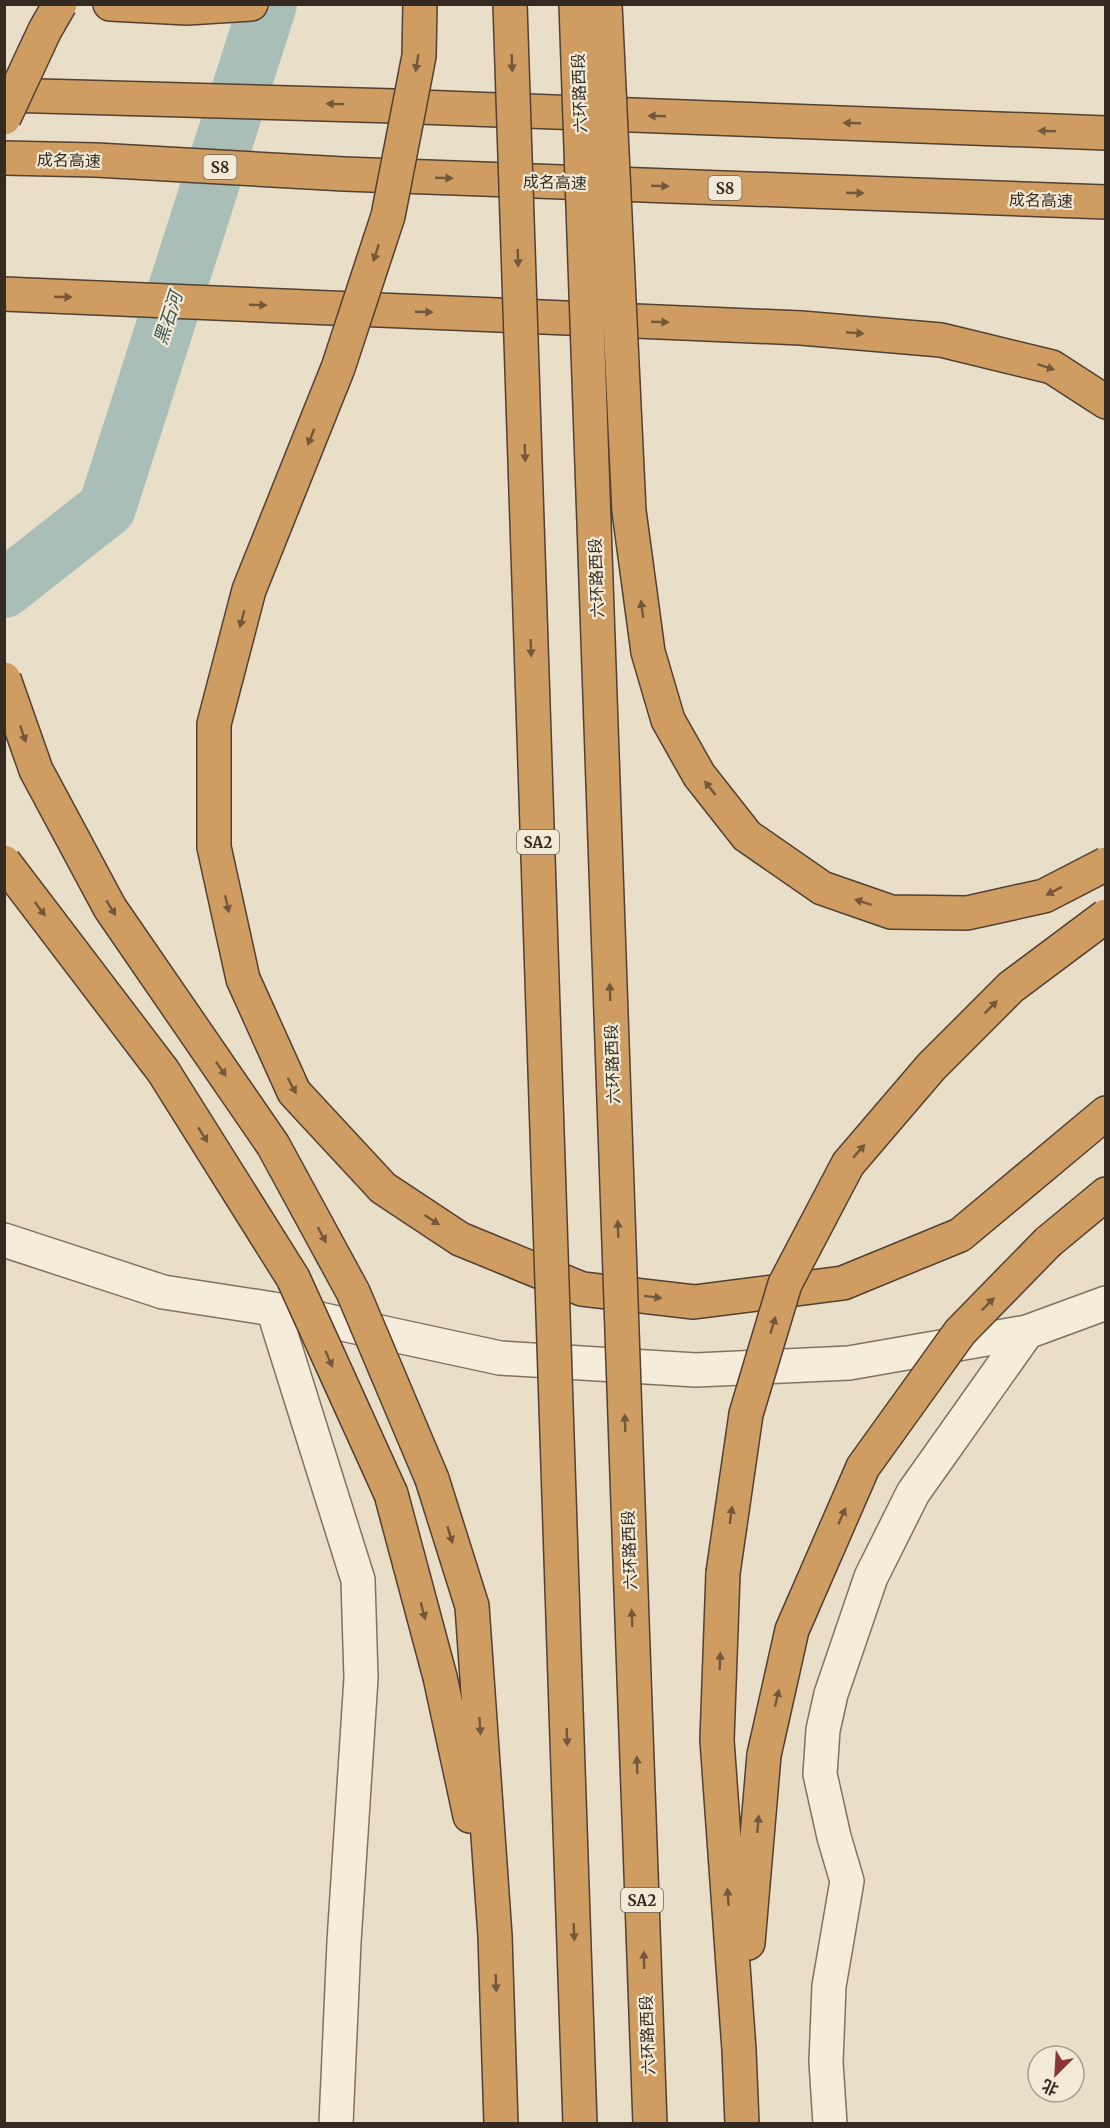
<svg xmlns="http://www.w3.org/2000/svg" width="1110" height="2128" viewBox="0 0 1110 2128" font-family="Merriweather,'Noto Sans SC',serif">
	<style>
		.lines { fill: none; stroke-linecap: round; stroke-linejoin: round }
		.river { stroke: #a8beb7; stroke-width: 58 }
		.minor-casing { stroke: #83715f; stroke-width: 36 }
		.highway-casing { stroke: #524032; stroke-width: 36 }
		.minor { stroke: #f5ecda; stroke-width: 33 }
		.highway { stroke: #cf9d62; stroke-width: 33 }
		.highway-bridge-casing { stroke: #524032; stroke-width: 36; stroke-linecap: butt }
		.highway-bridge { stroke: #cf9d62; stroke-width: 33 }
		.oneway { fill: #73583b }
		.labels { text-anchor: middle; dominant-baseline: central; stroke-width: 4.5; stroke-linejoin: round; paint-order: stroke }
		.shield { fill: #f2e9d6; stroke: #6e6357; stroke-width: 1.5 }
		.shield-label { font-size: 15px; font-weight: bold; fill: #352a21 }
		.street-label { font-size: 16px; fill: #352a21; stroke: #f2e9d6 }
		.water-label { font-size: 18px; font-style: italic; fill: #325350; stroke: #f2e9d6 }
	</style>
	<rect width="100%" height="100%" fill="#e9dfc8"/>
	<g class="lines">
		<!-- river -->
		<path class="river" d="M4,589l103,-81 161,-504"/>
		<defs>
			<path id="minor" d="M4,1240l159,52 110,17 227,49 196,12 153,-7 178,-31 79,-29
				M273,1309l85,271 3,98 -17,264 -8,182
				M830,2124l-4,-62 3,-76 18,-105 -13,-44 -14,-63 3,-44 8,-36 40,-117 42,-84 114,-161"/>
			<path id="highway" d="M110,4l77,4 64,-4
				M4,95l390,11 712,27
				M4,158l92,2 248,14 762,28
				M4,294l797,34 140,12 111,27 54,35
				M214,847l29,132 51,113 89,96 77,51 122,50 112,13 149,-19 117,-48 146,-122
				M1048,1242l58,-48
				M432,1479l40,127 23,330 6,188
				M391,1494l49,183 30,139
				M723,1573l-6,167 22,310 3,74
				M634,1677l16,447
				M565,1679l15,445
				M748,1943l16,-188"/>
		</defs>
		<!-- minor casing -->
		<use href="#minor" class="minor-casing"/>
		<!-- highway casing -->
		<use href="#highway" class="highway-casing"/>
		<!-- minor -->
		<use href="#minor" class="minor"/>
		<!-- highway -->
		<use href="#highway" class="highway"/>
		<defs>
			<path id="highway-bridge" d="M510,4l55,1675
				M576,4l58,1673
				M605,4l24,507 19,141 20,68 31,55 48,61 75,52 69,24 76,1 77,-17 62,-32
				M4,118l41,-88 15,-26
				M4,679l32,91 74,138 163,237 80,147 79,187
				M214,847v-123l35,-134 89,-222 50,-152 31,-160 1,-52
				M4,862l159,209 130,207 98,216
				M723,1573l23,-159 39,-130 63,-120 83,-97 80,-80 95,-71
				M764,1755l28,-125 71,-163 97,-135 88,-90"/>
		</defs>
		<!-- highway-bridge casing -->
		<use href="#highway-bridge" class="highway-bridge-casing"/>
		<!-- highway-bridge -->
		<use href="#highway-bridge" class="highway-bridge"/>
	</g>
	<!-- one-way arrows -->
	<defs><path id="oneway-solid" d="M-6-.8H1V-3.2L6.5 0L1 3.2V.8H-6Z" transform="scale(1.5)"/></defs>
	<g class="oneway">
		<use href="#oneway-solid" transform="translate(417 63) rotate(99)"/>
		<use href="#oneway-solid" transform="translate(512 63) rotate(88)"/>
		<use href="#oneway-solid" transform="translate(335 104) rotate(-179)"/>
		<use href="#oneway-solid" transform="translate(657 116) rotate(-178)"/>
		<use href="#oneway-solid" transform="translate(852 123) rotate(-178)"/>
		<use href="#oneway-solid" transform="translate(1047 131) rotate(-178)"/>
		<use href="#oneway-solid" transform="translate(444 178) rotate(2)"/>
		<use href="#oneway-solid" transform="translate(660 186) rotate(2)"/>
		<use href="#oneway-solid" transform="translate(855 193) rotate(2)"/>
		<use href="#oneway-solid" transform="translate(376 253) rotate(108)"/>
		<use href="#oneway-solid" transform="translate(518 258) rotate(88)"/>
		<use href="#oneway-solid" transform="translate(63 297) rotate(2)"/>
		<use href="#oneway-solid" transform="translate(258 305) rotate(2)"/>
		<use href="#oneway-solid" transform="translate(424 312) rotate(2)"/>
		<use href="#oneway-solid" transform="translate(660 322) rotate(2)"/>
		<use href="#oneway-solid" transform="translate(855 333) rotate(5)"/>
		<use href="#oneway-solid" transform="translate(1046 367) rotate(18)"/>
		<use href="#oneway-solid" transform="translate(311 437) rotate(112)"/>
		<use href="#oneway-solid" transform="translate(525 453) rotate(88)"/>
		<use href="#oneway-solid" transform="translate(642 609) rotate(-98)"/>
		<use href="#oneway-solid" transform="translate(242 619) rotate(105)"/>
		<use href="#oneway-solid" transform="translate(531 648) rotate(88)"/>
		<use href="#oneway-solid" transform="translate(23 734) rotate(71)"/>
		<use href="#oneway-solid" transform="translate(710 788) rotate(-128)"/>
		<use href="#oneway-solid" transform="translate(1054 891) rotate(153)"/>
		<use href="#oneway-solid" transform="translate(863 902) rotate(-162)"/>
		<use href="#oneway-solid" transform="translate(227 904) rotate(78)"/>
		<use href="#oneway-solid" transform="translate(111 908) rotate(58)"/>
		<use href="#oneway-solid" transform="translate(40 909) rotate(53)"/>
		<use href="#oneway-solid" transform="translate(610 992) rotate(-92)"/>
		<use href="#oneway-solid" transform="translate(991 1007) rotate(-45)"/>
		<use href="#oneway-solid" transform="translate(221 1069) rotate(55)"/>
		<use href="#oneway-solid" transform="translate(292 1086) rotate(62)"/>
		<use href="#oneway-solid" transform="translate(203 1135) rotate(58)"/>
		<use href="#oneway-solid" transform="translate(859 1151) rotate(-49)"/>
		<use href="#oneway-solid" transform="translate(432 1220) rotate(33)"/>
		<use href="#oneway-solid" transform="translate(618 1229) rotate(-92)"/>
		<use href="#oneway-solid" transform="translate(322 1235) rotate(62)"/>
		<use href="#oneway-solid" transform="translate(653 1297) rotate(7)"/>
		<use href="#oneway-solid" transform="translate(988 1304) rotate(-46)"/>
		<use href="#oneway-solid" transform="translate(773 1325) rotate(-73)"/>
		<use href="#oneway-solid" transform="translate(329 1359) rotate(66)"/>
		<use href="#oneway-solid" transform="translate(625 1423) rotate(-92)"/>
		<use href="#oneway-solid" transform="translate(731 1515) rotate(-82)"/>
		<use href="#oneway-solid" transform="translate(842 1516) rotate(-66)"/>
		<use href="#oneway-solid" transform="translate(450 1535) rotate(73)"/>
		<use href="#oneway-solid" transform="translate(423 1611) rotate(75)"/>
		<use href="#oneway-solid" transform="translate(632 1618) rotate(-92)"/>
		<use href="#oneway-solid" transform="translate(720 1661) rotate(-88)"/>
		<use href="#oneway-solid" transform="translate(777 1698) rotate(-77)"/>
		<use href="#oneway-solid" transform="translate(480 1726) rotate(86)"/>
		<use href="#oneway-solid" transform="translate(567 1737) rotate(88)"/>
		<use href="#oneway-solid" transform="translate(637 1765) rotate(-92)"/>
		<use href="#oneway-solid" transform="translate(758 1824) rotate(-85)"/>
		<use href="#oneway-solid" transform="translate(728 1897) rotate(-94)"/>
		<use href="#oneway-solid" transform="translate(574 1932) rotate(88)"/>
		<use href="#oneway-solid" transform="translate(644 1960) rotate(-92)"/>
		<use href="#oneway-solid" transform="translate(496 1983) rotate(88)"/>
	</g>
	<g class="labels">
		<!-- shield labels -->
		<g class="shield">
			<rect x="203.5" y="155" width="33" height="24" rx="4.5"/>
			<rect x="708.5" y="176" width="33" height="24" rx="4.5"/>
			<rect x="517" y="830" width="42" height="24" rx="4.5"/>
			<rect x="621" y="1888" width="42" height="24" rx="4.5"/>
		</g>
		<g class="shield-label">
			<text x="220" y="167">S8</text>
			<text x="725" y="188">S8</text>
			<text x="538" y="842">SA2</text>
			<text x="642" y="1900">SA2</text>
		</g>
		<!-- street labels -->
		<g class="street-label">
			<text transform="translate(579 93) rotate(-92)">六环路西段</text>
			<text transform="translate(69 160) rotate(2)">成名高速</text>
			<text transform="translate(555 182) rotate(2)">成名高速</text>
			<text transform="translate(1041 200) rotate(2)">成名高速</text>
			<text transform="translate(596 578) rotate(-92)">六环路西段</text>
			<text transform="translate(612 1064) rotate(-92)">六环路西段</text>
			<text transform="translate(629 1550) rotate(-92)">六环路西段</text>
			<text transform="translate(647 2035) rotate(-92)">六环路西段</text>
		</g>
		<!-- water labels -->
		<g class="water-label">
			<text transform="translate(168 318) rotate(-72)">黑石河</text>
		</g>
	</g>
	<!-- border -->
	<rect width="1110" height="2128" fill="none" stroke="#352a21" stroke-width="12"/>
	<!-- north arrow -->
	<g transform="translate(1056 2074) rotate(204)"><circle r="28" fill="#f2e9d6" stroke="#a69d8e" stroke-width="1.5"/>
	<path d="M0-4.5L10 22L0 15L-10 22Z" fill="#8b3538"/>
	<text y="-9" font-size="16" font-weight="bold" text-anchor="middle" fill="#352a21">北</text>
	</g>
</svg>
